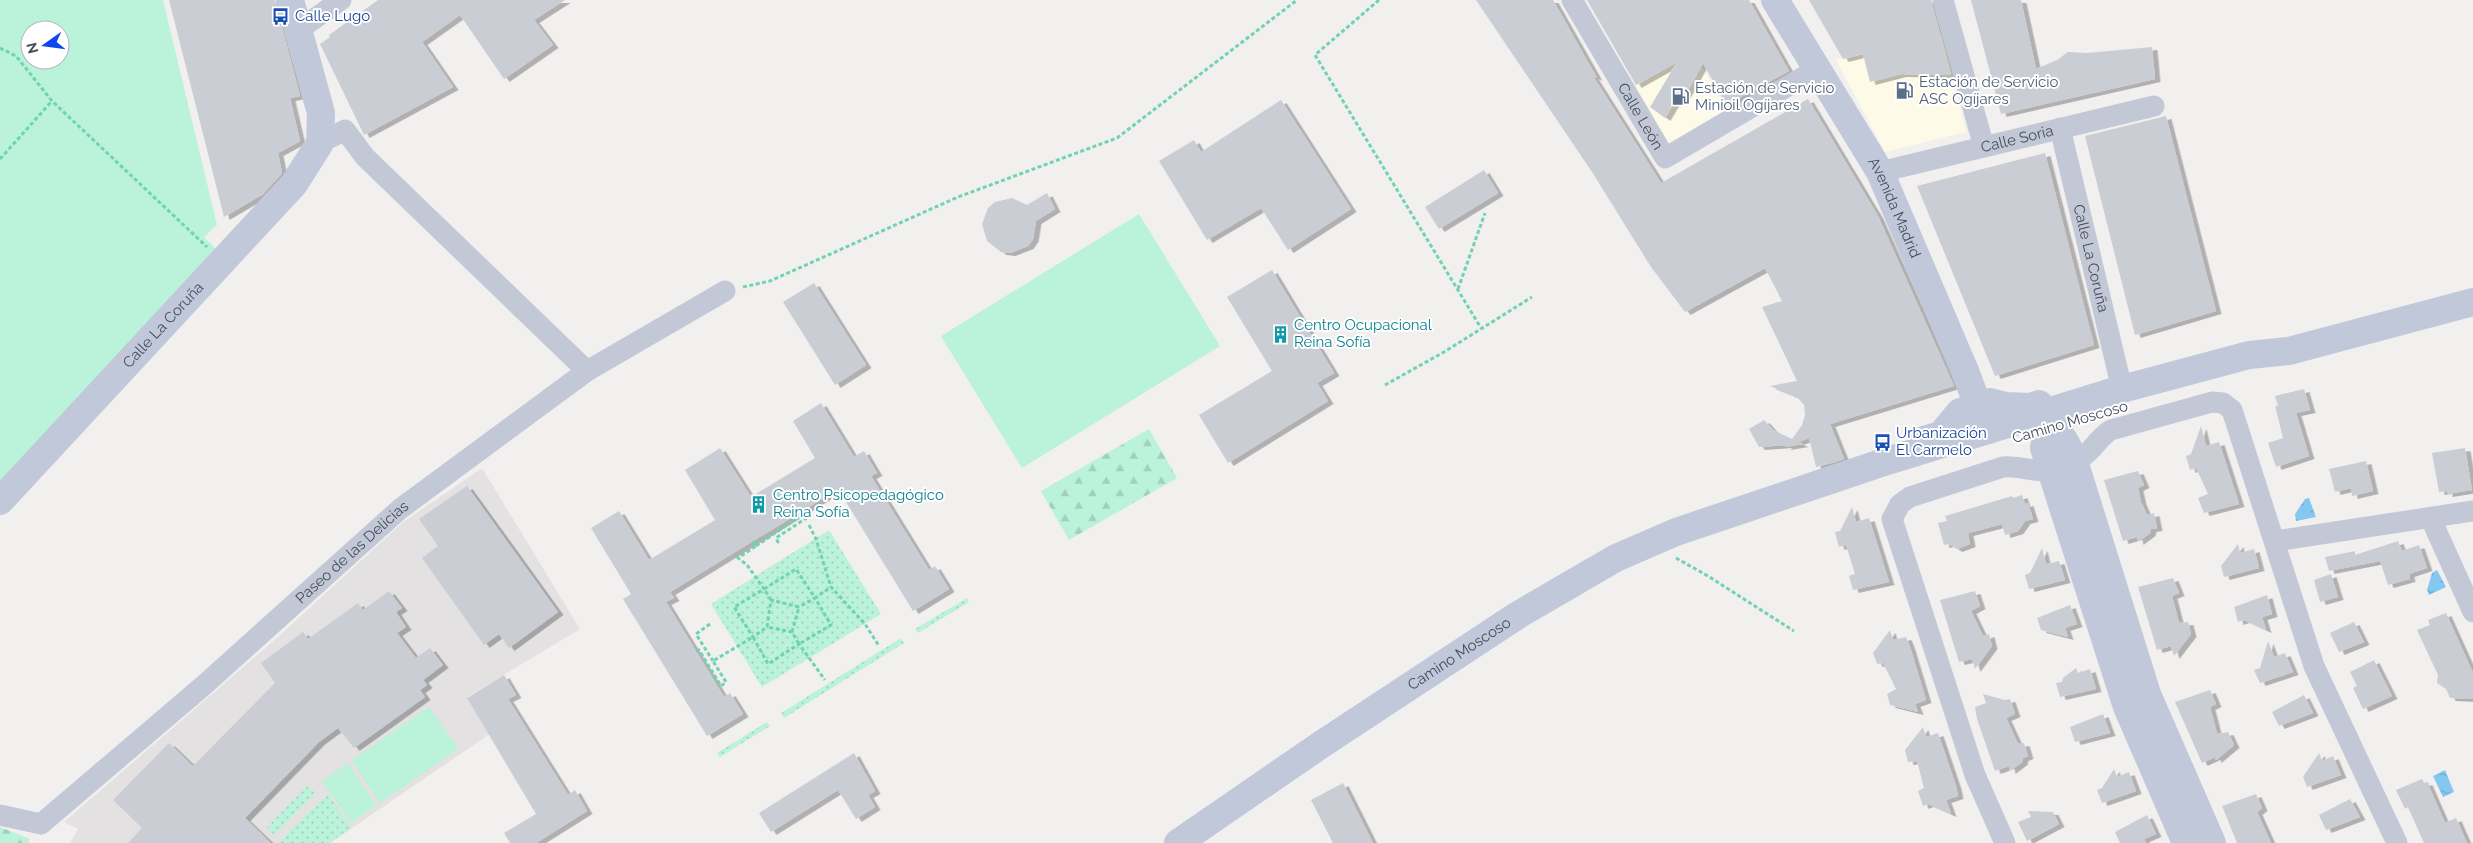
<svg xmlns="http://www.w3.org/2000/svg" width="2473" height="843" viewBox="0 0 2473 843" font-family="Raleway,sans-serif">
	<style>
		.commercial { fill: #fdfbe7 }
		.education { fill: #e3e1e1 }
		.forest { fill: url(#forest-firs) }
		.park { fill: url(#park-dots) }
		.pitch { fill: #baf2da; fill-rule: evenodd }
		.water { fill: url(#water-ripples) }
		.building { fill: #cbcdd5; filter: url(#shadow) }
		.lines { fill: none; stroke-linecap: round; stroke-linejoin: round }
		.path { stroke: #70d3b3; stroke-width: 3; stroke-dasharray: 4 2.5; stroke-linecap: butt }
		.street { stroke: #c2c8d5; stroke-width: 21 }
		.secondary { stroke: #c0c8d9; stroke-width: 28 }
		.labels { text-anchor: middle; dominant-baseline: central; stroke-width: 4; stroke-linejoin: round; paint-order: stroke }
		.transit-label { font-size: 15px; fill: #164399; stroke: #fff; text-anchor: start }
		.service-label { font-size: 15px; fill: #4e5e75; stroke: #fff; text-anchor: start }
		.street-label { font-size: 15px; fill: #464e5e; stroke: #fff }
		.culture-label { font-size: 15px; fill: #0d838f; stroke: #fff; text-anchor: start }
	</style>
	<defs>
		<pattern id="forest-firs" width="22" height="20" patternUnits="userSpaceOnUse" patternTransform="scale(1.25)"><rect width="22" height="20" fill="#baf2da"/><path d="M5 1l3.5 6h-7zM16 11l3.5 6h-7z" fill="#a1d1be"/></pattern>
		<pattern id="park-dots" width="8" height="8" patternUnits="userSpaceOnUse" patternTransform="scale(1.25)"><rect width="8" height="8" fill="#baf2da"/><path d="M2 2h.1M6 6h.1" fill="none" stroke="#a1d1be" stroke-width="1.8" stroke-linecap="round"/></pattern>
		<pattern id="water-ripples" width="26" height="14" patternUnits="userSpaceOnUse" patternTransform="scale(1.25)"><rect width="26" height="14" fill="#84c8f2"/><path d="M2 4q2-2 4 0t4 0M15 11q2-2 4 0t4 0" fill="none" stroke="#6ea5c7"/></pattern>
		<filter id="shadow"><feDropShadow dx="5.5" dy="3" stdDeviation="0" flood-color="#0004"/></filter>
	</defs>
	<rect width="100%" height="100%" fill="#f2efef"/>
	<!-- commercial -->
	<path class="commercial" d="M1942,34l24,98 -81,20 -49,-92z
		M1693,51l33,58 -57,34 -34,-58z"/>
	<!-- education -->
	<path class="education" d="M482,468l98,161 -113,68 30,32 -167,114h-260l8,-14 -14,-7 214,-185 124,-114z"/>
	<!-- forest -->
	<path class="forest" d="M1149,429l28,49 -108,62 -28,-49z
		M0,827l30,12 -2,4h-28z"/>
	<!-- park -->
	<path class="park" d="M829,530l52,84 -119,73 -51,-83z
		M967,598l2,4 -51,31 -3,-4z
		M901,638l3,5 -120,75 -3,-5z
		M767,722l3,4 -50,31 -3,-4z
		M307,786l8,7 -41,42 -7,-8z
		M328,794l23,34 -21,15h-52z"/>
	<!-- pitch -->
	<path class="pitch" d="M0,0h163l54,225 -13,12 15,15 -219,231zM30,30h30v30h-30z
		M1139,214l81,132 -198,122 -81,-132z
		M429,707l29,42 -78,54 -28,-43z
		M348,763l28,42 -25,18 -29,-42z"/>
	<!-- water -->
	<path class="water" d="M2305,499l4,-1 7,19 -20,4 -1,-7z
		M2437,570l9,17 -17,8 -2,-5 5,-17z
		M2445,770l9,22 -11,5 -10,-21z"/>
	<!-- building -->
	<path class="building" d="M169,0h106l25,96 -10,2 10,43 -22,12 4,20 -19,21 -39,23z
		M378,0h187l-31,20 19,25 -49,34 -44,-64 -38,27 31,45 -89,48 -44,-91 10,-7 -1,-2z
		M1476,0h77l44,78 -4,-2 68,107 147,-84 70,117 76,170 -124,38 14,35 -9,3 -19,5 -7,-29 -11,4 5,2 -18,3 2,-2 -28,2 -10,-18 15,-9 9,10 19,9 10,-14 3,-10 -1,-10 -7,-8 -27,-11 27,-5 -35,-74 20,-6 -17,-33 -80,44 -34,-45 -59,-95z
		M1587,0h162l40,71 -63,34 -23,-42 -20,36 -5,-3 -13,22 -15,-11 27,-45 -41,23z
		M1809,0h122l20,75 -50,-1 -31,8 -7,-28 -20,5z
		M1971,0h50l15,69 21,-9 11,-8 19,1 65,-6 3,32 -154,35z
		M1281,100l70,109 -63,41 -27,-42 -54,32 -48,-79 35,-21 7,12z
		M2166,116l50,195 -81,24 -50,-199z
		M2045,153l49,192 -99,31 -78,-190z
		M1484,170l14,23 -59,36 -14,-22z
		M1047,193l8,16 -19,12 -3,18 -5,7 -18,7 -9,-1 -14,-11 -5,-17 6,-16 7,-6 17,-4 15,7z
		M1272,270l62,103 -17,10 11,18 -100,62 -29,-48 73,-44 -45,-74z
		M814,283l52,82 -31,20 -52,-83z
		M2304,389l6,21 -14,3 13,43 -33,11 -8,-24 15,-5 -8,-32h3l-3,-10z
		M821,403l33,54 10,-6 13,22 -6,3 58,94 6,-4 14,23 -36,22 -75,-122 -168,103 4,6 -8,4 58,95 6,-4 13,21 -36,22 -84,-137 8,-5 -40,-66 28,-17 30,49 66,-40 -30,-50 35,-22 31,49 64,-39 -22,-37z
		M2201,426l5,20 13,-4 20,62 -35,9 -6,-15 10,-4 -12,-26 -6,2 -4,-14 5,-2z
		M2465,448l7,42 -25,4v-3l-8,1 -7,-39z
		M2366,461l7,30 -21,5 -1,-8 -16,4 -6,-23z
		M2138,471l6,14 -6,3 3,14 6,13 7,-2 3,15 -6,1 -1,4 -12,9 -1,-5 -14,4 -19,-61z
		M467,486l91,126 -49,36 -10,-14 -15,11 -62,-87 16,-12 -19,-27z
		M2022,495l3,9 3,-1 5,16 -8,2 -7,10 -13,4 -3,-11 -7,2 -27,7 2,11 -13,5 -8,-5 -5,1 -6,-22 9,-2 -2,-5 67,-20 1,2z
		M1852,507l4,15 13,-4 20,64 -36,8 -4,-14 6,-2 -9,-29 -7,2 -4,-15 5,-1z
		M2398,541l4,10 17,-6 8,23 -18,6 1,5 -22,6 -8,-24 -51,10 -4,-14 30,-6v4z
		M2238,544l2,9 14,-4 5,19 -35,9 -3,-11z
		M2042,548l4,16 13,-3 6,19 -36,9 -4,-14 5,-2z
		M2331,574l7,23 -18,5 -6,-22z
		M2173,578l6,15 -7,3 7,27 9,-1 3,12 -17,22 -3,-10 -14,4 -19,-63z
		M389,591l13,17 -6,4 10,15 -9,6 19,25 14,-10 13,17 -20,15 4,5 -7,5 5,7 -71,51 -16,-20 -19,14 -74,76 26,25h-143l14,-15 -29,-28 56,-57 24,23 82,-83 -14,-20 42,-31 5,7 50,-36 5,7z
		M1975,591l5,15 -9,5 12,25 6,-2 3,12 -17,23 -3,-10 -13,3 -19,-62z
		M2267,595l5,19 -10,3 4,13 -22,-10 -6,2 -4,-15z
		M2070,605l7,19 -12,4 3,9 -27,-7 -4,-12z
		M2446,613l27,60v26l-23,-1 -4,-9 -9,-6 1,-8 -21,-45 13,-5 -2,-5z
		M2354,622l10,20 -25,10 -9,-19z
		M1890,630l3,10 13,-3 4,10 16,53 -11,4 3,8 -28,-7 -3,-11 9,-5 -13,-26 -6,1 -4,-11z
		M2268,641l6,16 11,-4 8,19 -33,11 -6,-13 6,-2z
		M2374,660l18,36 -29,13 -10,-21 4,-2 -7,-14z
		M2076,668l2,5 12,-4 6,20 -36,8 -4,-14 6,-1 1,-4z
		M504,675l12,20 -8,4 60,96 7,-5 12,21 -51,32h-26l-6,-10 32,-19 -69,-116z
		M2210,690l6,14 -6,3 7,27 11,-2 6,13 -18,15 -1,-3 -13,6 -27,-61z
		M1983,694l22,6 5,-1 5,15 -9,4 12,26 6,-1 4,13 -5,2 -1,4 -12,9 -1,-5 -14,5 -18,-52 -2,-12 11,-4z
		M2304,695l9,18 -34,13 -7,-14z
		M2103,714l7,19 -35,9 -5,-15z
		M1923,727l3,10 12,-4 18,53 2,10 -12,4 5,14 -23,-10 -5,2 -5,-15 6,-3 -7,-27 -9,1 -3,-12z
		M854,753l21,38 -7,4 7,12 -19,12 -18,-29 -67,42 -12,-19z
		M2319,753l3,8 11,-5 8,19 -34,12 -4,-10z
		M2114,769l3,8 12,-5 7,19 -34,12 -5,-13 5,-2z
		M2422,779l2,4 3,-1 18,41 11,-5 11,25h-43l-16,-36 -3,2 -9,-19z
		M1343,783l30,60h-40l-22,-43z
		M2256,794l6,14 -5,4 14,31h-34l-15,-37z
		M2350,799l10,18 -34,13 -7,-15z
		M2028,811l25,1 6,12 -32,17 -9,-19 13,-5z
		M2147,815l9,19 -12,5 2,4h-26l-5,-11z"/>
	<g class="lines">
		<!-- path -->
		<path class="path" d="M1379,0l-64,55 166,273
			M0,48l16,8 36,45 155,146
			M0,159l52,-58
			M743,287l27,-6 188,-84 159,-59 180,-138
			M1458,289l27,-76
			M1385,385l59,-33 88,-55
			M809,525l7,14 15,48 34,37 14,22
			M753,541l3,5 -18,12 9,7 17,24 -30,18 19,30 14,-10
			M756,546l49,-33 3,4 -32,21 3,6
			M1676,558l32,18 86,55
			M771,600l-7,-11 32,-20 19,29 16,-11
			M710,624l-14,10 17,27
			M792,632l7,-25 -28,-7 -4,27 25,5 7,12 32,-19 -16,-27 -16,9
			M696,651l3,-1 22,36 5,-4 -13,-21 40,-24 15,27 31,-20 26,36"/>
		<!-- street -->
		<g class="street">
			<path id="s1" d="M1572,0l93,158 152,-89"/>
			<path d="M1943,0l41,147"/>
			<path d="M297,31l44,-31"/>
			<path id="s2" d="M2060,128l62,261"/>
			<path d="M320,143l25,-13 20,27 222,214"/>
			<path id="s3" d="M1880,172l274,-66"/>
			<path d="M2433,517l2,11 38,84"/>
			<path d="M2275,541l198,-30"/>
			<path id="s4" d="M0,815l41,9 162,-138 197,-177 187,-138 138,-80"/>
			<path d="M2005,843l-30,-68 -83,-256 8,-15 10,-7 93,-30c11,-1 20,2 31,3 15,2 40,-5 52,-16 10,-8 13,-17 25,-24l101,-28 11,1 9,7 82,256 83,177"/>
		</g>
		<!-- secondary -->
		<g class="secondary">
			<path id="s5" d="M1775,0l105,172 85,199 22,59"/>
			<path d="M2076,411c-19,5 -30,17 -32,37l83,259 59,136"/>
			<path d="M2035,423c26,7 29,14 39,38l73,233 65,149"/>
			<path d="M1924,440l17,-5 19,-23 30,-10 16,4 24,1 9,-3"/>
			<path id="s6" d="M0,501l294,-317 26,-41 1,-30 -31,-113"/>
			<path id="s7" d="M1178,843l144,-99 196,-129 98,-57 60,-26 211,-71 235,-72 127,-34 40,-4 184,-49"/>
		</g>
	</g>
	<!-- icons -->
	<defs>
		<symbol id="bus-bare" viewBox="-9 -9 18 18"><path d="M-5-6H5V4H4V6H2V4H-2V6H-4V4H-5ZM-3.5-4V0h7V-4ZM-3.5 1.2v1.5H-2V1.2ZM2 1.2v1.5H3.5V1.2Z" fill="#1a4fb4" stroke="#fff" stroke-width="2.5" paint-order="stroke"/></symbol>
		<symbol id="fuel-bare" viewBox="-9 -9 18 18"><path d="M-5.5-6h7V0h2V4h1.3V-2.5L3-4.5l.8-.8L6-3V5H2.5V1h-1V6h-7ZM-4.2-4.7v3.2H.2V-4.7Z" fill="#5c6f8a" stroke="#fff" stroke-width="2.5" paint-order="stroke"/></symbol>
		<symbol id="building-bare" viewBox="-9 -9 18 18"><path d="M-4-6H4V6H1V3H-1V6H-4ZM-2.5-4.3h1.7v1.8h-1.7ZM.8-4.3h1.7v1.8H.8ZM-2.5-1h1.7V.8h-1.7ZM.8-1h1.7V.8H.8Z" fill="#0f9aa8" stroke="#fff" stroke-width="2.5" paint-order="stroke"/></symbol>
	</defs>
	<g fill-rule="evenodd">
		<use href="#bus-bare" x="268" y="4" width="25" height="25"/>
		<use href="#fuel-bare" x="1892" y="78" width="25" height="25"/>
		<use href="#fuel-bare" x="1668" y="84" width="25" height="25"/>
		<use href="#building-bare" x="1268" y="322" width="25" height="25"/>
		<use href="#bus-bare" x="1870" y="430" width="25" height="25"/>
		<use href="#building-bare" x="746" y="492" width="25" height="25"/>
	</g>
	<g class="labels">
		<!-- transit labels -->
		<g class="transit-label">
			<text x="295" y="16">Calle Lugo</text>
			<text x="1896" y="433">Urbanización<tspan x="1896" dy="17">El Carmelo</tspan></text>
		</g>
		<!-- service labels -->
		<g class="service-label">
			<text x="1919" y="82">Estación de Servicio<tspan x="1919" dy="17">ASC Ogíjares</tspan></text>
			<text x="1695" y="88">Estación de Servicio<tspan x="1695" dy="17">Minioil Ogíjares</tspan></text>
		</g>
		<!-- street labels -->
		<g class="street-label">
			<text stroke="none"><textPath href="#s1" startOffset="135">Calle León</textPath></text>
			<text stroke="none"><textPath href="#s3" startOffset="141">Calle Soria</textPath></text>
			<text stroke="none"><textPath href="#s5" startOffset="240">Avenida Madrid</textPath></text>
			<text stroke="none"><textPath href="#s2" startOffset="134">Calle La Coruña</textPath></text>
			<text stroke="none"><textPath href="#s6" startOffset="240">Calle La Coruña</textPath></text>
			<text transform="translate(2070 422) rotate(-16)">Camino Moscoso</text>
			<text stroke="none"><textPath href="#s4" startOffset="455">Paseo de las Delicias</textPath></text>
			<text stroke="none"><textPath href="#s7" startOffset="339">Camino Moscoso</textPath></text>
		</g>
		<!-- culture labels -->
		<g class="culture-label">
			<text x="1294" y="325">Centro Ocupacional<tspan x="1294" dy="17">Reina Sofía</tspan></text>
			<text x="773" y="495">Centro Psicopedagógico<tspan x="773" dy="17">Reina Sofía</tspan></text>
		</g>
	</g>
	<!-- north arrow -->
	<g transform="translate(45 45) rotate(256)"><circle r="24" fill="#ffffff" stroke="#b5b8bf"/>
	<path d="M0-4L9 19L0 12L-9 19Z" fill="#0c47ef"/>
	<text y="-8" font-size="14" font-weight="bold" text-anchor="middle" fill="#464e5e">N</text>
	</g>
</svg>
